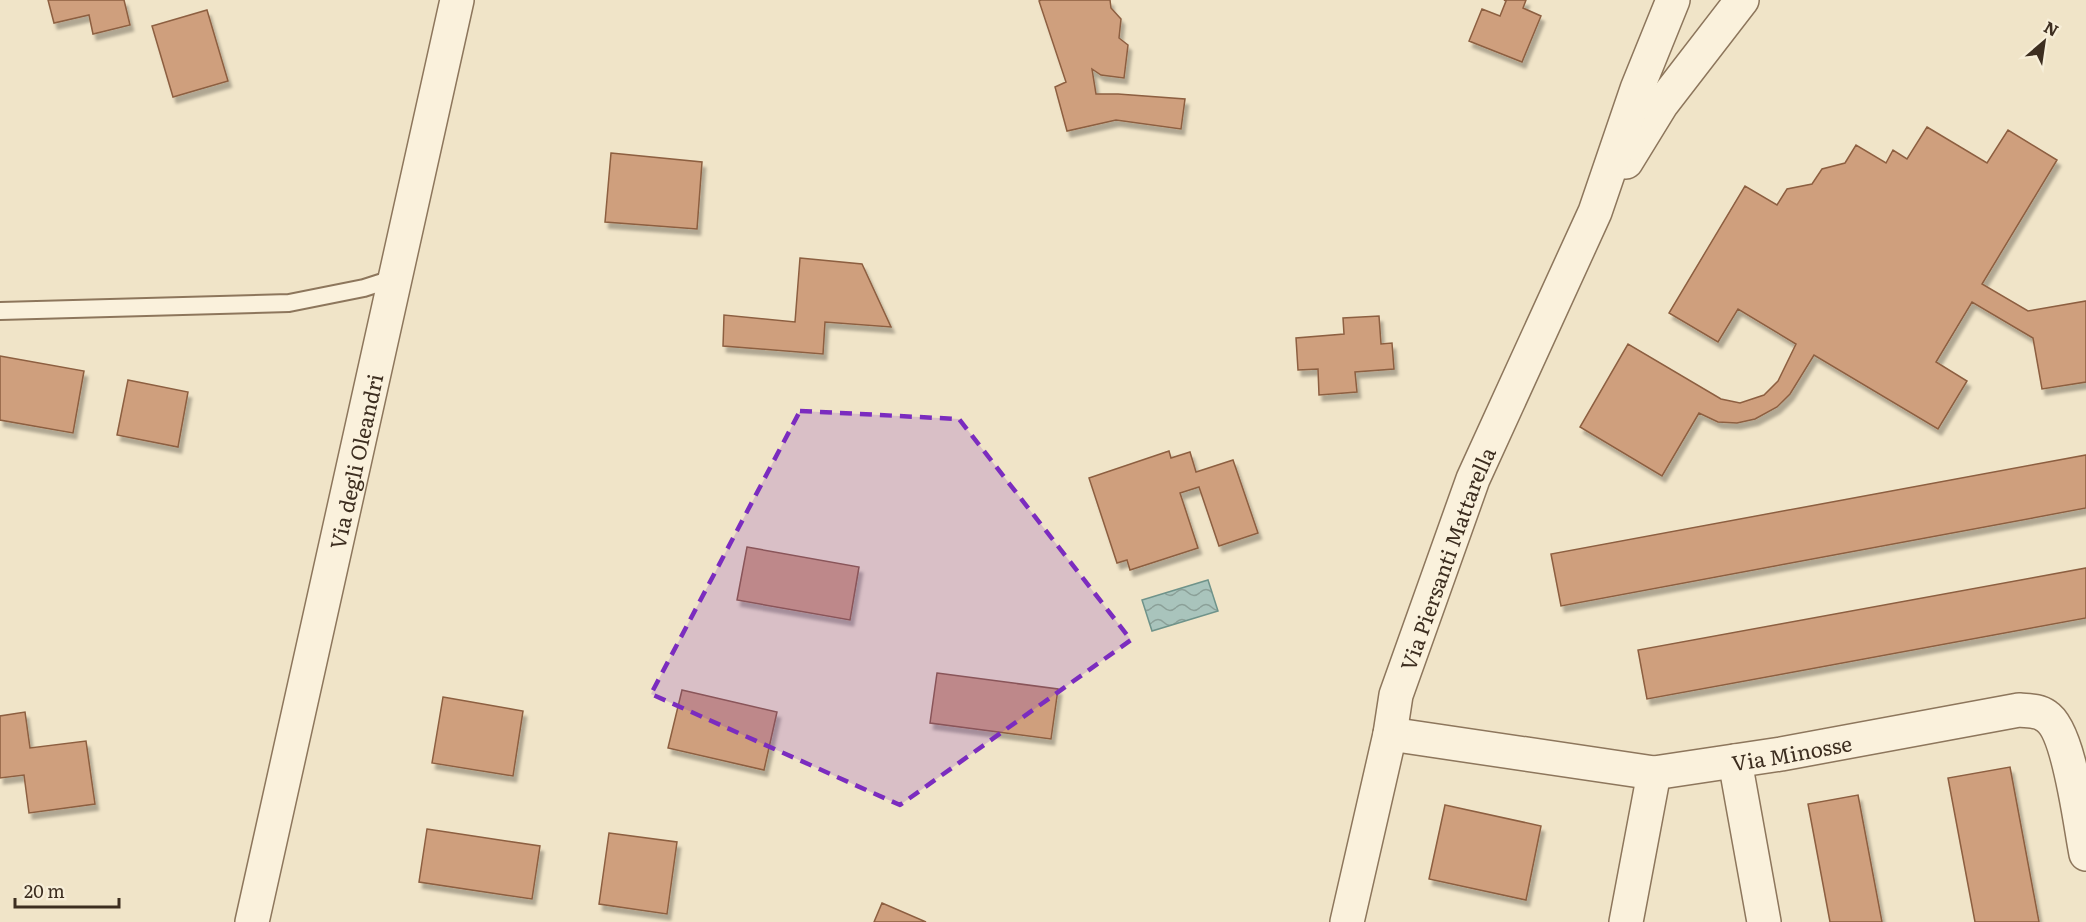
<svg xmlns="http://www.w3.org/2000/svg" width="2086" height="922" viewBox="0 0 2086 922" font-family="Literata,serif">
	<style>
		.water { fill: url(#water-waves); stroke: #6f938a; stroke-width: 1.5 }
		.building { fill: #cf9f7d; stroke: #8d5f41; stroke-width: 1.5; filter: url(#shadow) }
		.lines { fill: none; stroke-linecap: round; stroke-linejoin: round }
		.service-casing { stroke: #8d765c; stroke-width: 20 }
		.minor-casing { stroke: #8d765c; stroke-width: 36 }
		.tertiary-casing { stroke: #8d765c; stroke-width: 36 }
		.service { stroke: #faf1dc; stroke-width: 16 }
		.minor { stroke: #faf1dc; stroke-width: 33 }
		.tertiary { stroke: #faf1dc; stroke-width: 33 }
		.marked { fill: #7b2cbf; fill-opacity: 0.2; stroke: #7b2cbf; stroke-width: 4.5; stroke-dasharray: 12 8; stroke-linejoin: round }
		.labels { text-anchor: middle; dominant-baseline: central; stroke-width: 4.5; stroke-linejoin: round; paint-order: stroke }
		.street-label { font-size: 21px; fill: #3d2e20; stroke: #f7eed8 }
	</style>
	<defs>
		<pattern id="water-waves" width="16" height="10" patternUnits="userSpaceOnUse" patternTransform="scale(1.5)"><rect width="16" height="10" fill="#a9c4bc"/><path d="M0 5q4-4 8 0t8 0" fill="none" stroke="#8ba098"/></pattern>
		<filter id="shadow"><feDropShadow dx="3.5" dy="6" stdDeviation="1.5" flood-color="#0004"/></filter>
	</defs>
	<rect width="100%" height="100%" fill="#f0e4c8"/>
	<!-- water -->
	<path class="water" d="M1208,580l10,31 -66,20 -10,-31z"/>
	<!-- building -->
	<path class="building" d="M48,0h76l6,25 -37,9 -4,-19 -35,8z
		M1041,0h69l1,8 10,11 -2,19 9,7 -4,33 -23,-3 -9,-6 4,25h22l67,5 -4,30 -65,-9 -49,11 -12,-44 11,-5 -27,-81z
		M1504,0h22l-3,8 18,8 -19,46 -53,-21 13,-32 18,7 6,-15z
		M207,10l21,71 -55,16 -21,-71z
		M1927,127l60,36 21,-33 49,30 -75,124 46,27 58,-10v81l-44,7 -9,-51 -61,-36 -36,60 31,19 -29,48 -124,-74 -24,39 -13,13 -22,12 -18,4 -19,-1 -19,-9 -37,63 -82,-49 48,-83 93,55 19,4 24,-8 14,-14 18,-37 -58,-35 -20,33 -49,-29 76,-127 32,19 10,-16 25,-5 10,-15 23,-6 11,-18 30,18 7,-13 14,9z
		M611,153l91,9 -5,67 -92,-7z
		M800,258l62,6 29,63 -66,-5 -2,32 -100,-8 1,-31 71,7z
		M1379,316l2,28 11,-1 2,26 -39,3 2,20 -38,3 -1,-26 -20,1 -2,-32 48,-4 -1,-16z
		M0,356l84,15 -11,62 -73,-13z
		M128,380l60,12 -10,55 -61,-12z
		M1169,451l2,7 19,-6 6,20 37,-12 25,73 -39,13 -20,-59 -19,6 18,55 -68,22 -3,-10 -10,3 -28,-85z
		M2086,455v53l-525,98 -10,-52z
		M747,547l112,20 -9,53 -113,-20z
		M2086,568v50l-439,81 -9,-49z
		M937,673l121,16 -7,50 -121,-16z
		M682,690l95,22 -13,58 -96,-22z
		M443,697l80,14 -10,65 -81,-13z
		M25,712l5,36 56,-7 9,63 -66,9 -5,-38 -24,3v-62z
		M2010,767l29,155h-64l-27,-144z
		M1858,795l24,127h-52l-22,-118z
		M1445,805l96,21 -15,74 -97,-21z
		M427,829l113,17 -8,53 -113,-17z
		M609,833l68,9 -10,72 -68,-10z
		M882,903l44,19h-52z"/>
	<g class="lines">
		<defs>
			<path id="service" d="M0,311l289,-8 75,-15 31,-10"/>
			<g id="minor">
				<path id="s1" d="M1390,734l264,39 127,-19 238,-44c9,1 19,0 27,6 24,15 34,109 40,138"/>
				<path d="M1735,761l29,161"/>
				<path id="s2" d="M252,922l205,-922"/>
				<path d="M1626,922l28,-149"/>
			</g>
			<g id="tertiary">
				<path d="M1626,162l35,-57 81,-105"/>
				<path id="s3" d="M1347,922l43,-188 6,-39 77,-216 122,-267 42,-123 36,-89"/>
			</g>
		</defs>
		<!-- service casing -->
		<use href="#service" class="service-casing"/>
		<!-- minor casing -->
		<use href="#minor" class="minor-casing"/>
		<!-- tertiary casing -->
		<use href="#tertiary" class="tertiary-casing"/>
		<!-- service -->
		<use href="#service" class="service"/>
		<!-- minor -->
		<use href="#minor" class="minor"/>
		<!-- tertiary -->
		<use href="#tertiary" class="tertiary"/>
	</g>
	<!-- marked area -->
	<path class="marked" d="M800,411l159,8 172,221 -231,165 -249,-111z"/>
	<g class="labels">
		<!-- street labels -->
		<g class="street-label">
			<text stroke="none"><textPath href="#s2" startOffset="472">Via degli Oleandri</textPath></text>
			<text stroke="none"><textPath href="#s3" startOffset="378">Via Piersanti Mattarella</textPath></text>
			<text stroke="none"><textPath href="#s1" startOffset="406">Via Minosse</textPath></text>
		</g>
	</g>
	<!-- north arrow -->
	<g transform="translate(2044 42) rotate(29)" stroke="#f7eed8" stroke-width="4.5" paint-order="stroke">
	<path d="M0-4.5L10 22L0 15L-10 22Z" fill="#3d2e20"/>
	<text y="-9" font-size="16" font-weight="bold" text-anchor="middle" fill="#3d2e20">N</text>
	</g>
	<!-- scale -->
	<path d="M15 898v9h104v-9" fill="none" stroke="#3d2e20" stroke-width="3"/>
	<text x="24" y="898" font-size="18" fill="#3d2e20" stroke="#f7eed8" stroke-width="4.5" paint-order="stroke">20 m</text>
</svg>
